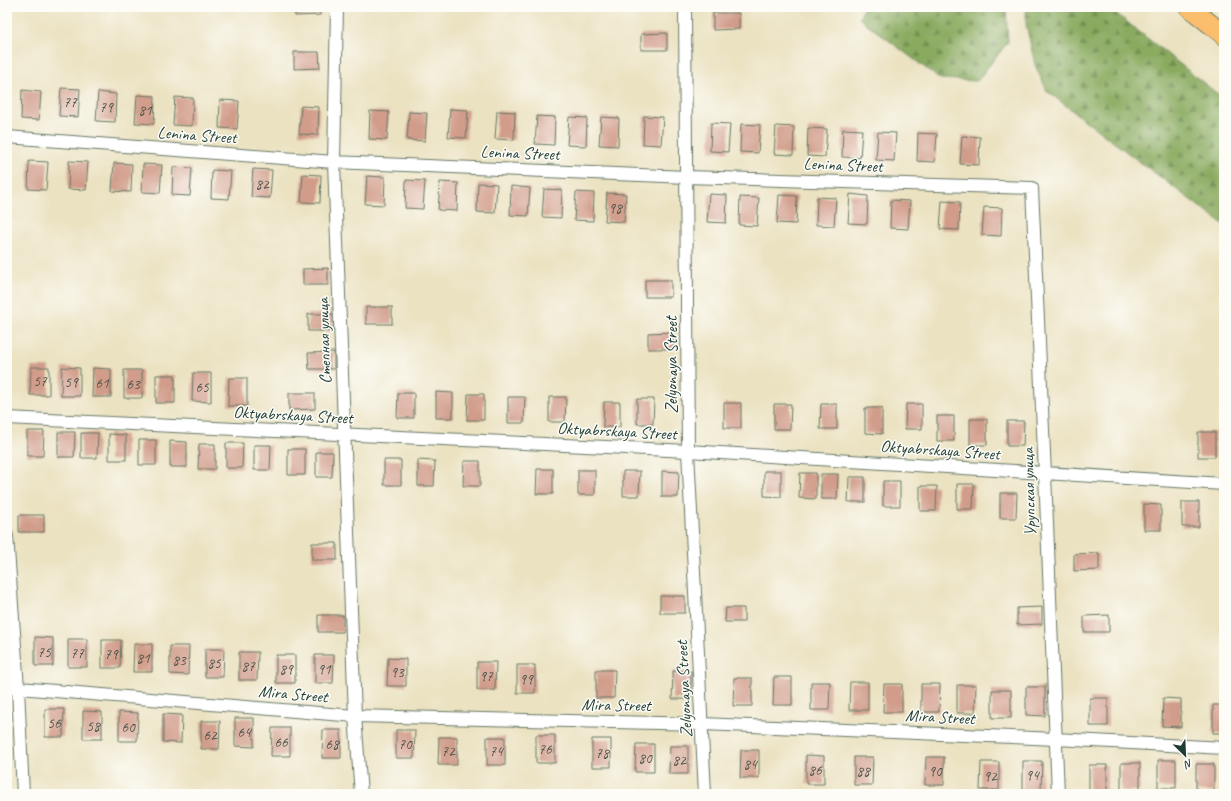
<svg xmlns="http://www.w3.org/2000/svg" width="1231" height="801" viewBox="0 0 1231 801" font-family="Caveat,sans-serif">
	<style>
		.forest { fill: url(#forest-firs); stroke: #54744a }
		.building { fill: #d19c8a }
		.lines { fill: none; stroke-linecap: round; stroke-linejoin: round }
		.street-casing { stroke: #667765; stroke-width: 14 }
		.primary-casing { stroke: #667765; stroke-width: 21 }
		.street { stroke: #fff; stroke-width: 12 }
		.primary { stroke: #fabe6d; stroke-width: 19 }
		.labels { text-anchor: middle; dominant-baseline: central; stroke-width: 3; stroke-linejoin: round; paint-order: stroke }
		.number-label { font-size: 15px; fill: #4c554a }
		.street-label { font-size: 17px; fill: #1f3d34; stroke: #fdfcf7 }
	</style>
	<defs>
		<pattern id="forest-firs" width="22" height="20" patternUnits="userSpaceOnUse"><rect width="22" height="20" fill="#89aa5f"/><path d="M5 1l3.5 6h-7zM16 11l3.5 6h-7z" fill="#6f8c4f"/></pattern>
	</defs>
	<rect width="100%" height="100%" fill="#fdfcf7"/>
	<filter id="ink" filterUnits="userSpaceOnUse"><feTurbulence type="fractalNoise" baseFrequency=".025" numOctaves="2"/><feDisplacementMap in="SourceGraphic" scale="8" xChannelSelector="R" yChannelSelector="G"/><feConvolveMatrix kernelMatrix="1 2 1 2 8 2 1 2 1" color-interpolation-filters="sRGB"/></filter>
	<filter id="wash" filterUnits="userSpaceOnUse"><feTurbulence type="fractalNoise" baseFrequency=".012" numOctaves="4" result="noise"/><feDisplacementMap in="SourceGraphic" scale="16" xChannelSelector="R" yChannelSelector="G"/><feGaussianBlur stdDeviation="0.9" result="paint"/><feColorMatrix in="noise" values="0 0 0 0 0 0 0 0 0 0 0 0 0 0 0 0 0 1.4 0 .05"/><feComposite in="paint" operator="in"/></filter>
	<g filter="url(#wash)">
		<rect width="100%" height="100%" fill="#ebe2c1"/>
		<!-- forest -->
		<path class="forest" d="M864,7h142l2,35 -31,39 -37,-2 -81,-61z
			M1026,7h82l116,92v126l-128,-96 -49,-38 -12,-26 -9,-41z"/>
		<g id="blocks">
			<!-- building -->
			<path class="building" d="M295,7h25v8l-25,1z
				M713,13h26v16l-26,1z
				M667,33v17h-26v-16z
				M294,52h25l1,16 -26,1z
				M61,88l19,1 -2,28 -19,-1z
				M22,90l19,2 -2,28 -18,-1z
				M98,92l18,2 -1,28 -19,-1z
				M137,95l18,1 -1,28 -19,-1z
				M175,97l18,1 -1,28 -19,-1z
				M220,100l19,1 -2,28 -18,-1z
				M301,106l18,1 -1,28 -19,-1z
				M450,109l18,1 -2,28 -18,-1z
				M370,111l19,1 -2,28 -18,-1z
				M497,111l18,1 -1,28 -19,-1z
				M409,112l18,1 -2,28 -18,-1z
				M537,116l18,1 -1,28 -19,-1z
				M644,116l19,1 -2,28 -18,-1z
				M569,117l18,1 -1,28 -19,-1z
				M601,117l18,1 -1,28 -19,-1z
				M711,123l19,1 -2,28 -18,-1z
				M741,124l19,1 -2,28 -18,-1z
				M776,126l18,1 -1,28 -19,-1z
				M808,128l19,1 -2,28 -18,-1z
				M843,129l19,1 -2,28 -18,-1z
				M878,132l18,1 -2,28 -18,-1z
				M918,133l19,1 -2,28 -18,-1z
				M962,136l18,1 -1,28 -19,-1z
				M29,161l19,1 -2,28 -18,-1z
				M69,161l19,1 -2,28 -18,-1z
				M114,163l18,1 -1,28 -19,-1z
				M143,164l19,1 -2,28 -18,-1z
				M173,167l19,1 -2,28 -18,-1z
				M253,169l19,1 -2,28 -19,-1z
				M212,170l19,1 -2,28 -18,-1z
				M303,174l18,1 -1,28 -19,-1z
				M367,176l18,1 -1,28 -19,-1z
				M406,180l19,1 -2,28 -18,-1z
				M440,182l18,1 -1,28 -19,-1z
				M478,183l19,1 -2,29 -18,-1z
				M511,186l19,2 -2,28 -18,-1z
				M544,189l18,1 -1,28 -19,-1z
				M576,192l18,1 -1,28 -19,-1z
				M607,193l19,1 -2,28 -19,-1z
				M709,194l18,1 -1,28 -19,-1z
				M850,194l18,2 -1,28 -19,-1z
				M779,195l18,1 -1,28 -19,-1z
				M740,197l19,1 -2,28 -18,-1z
				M817,197l19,1 -2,28 -18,-1z
				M891,200l19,1 -2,28 -18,-1z
				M942,201l18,1 -1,28 -19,-1z
				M984,207l18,1 -1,28 -19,-1z
				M328,268v17h-25v-16z
				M645,280h26v17h-26z
				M366,307h26v17h-26z
				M308,314h25l1,17h-26z
				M673,332l1,17h-26v-16z
				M334,352v17h-25l-1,-16z
				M31,367h18v28h-19z
				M62,367l18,1v28h-19z
				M93,368l18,1v28h-19z
				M124,370h18v28h-18z
				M193,373h18v29l-19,-1z
				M156,375h19v28h-19z
				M229,378h18v28h-19z
				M436,392l17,1v25h-17z
				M289,393h26v16l-26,1z
				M398,393h16v25h-17z
				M468,394h16v26h-17z
				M508,397h17l-1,26h-16z
				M549,397h17l-1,25h-16z
				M637,399h17l-1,25h-16z
				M604,402h16v25h-17z
				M724,403h17v25h-17z
				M774,404h17l-1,25h-16z
				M821,404h16v25h-17z
				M906,404h16v25h-17z
				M865,408h17v26l-17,-1z
				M937,416h17v25h-17z
				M970,419h17v26h-17z
				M1007,421h17l-1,25h-16z
				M27,431h17l-1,25h-16z
				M58,432h17l-1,25h-16z
				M1198,432h17v25h-17z
				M81,433h17l-1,25h-16z
				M109,434l17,1v25h-17z
				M139,440h17v25h-17z
				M170,441l17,1v25h-17z
				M226,443h17l-1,25h-16z
				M199,444h16v25h-17z
				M254,445h17l-1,25h-16z
				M288,449h17v26h-17z
				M316,452h17l-1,25h-16z
				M384,460h17v25h-17z
				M418,460l17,1 -1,25h-16z
				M464,461h16v25h-17z
				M537,469h16v25h-17z
				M578,470h17v25h-17z
				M623,471h17l-1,25h-16z
				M662,471l17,1 -1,25h-16z
				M764,471h17v26l-17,-1z
				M800,473h16v26l-17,-1z
				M821,474h17l-1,25h-16z
				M849,477h16v25h-17z
				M883,481h17v25h-17z
				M957,484h17l-1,25h-16z
				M920,486h17l-1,25h-16z
				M1000,493h17l-1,25h-16z
				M1182,502h17v25h-17z
				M1144,504l17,1v25h-17z
				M19,515h25v17h-25z
				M312,543h25v17h-25z
				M1099,553v17l-25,1v-17z
				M660,596h25v17h-25z
				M1042,607v17l-25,1v-17z
				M726,608h18v14h-19z
				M318,615h25v17h-25z
				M1109,615v17h-25v-16z
				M35,637l18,1v28h-18z
				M68,639h19v28h-19z
				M102,640h19l-1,28h-18z
				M134,644h18v28h-19z
				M170,646h19l-1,29 -18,-1z
				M205,649h19l-1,28h-18z
				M239,652h19l-1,28h-18z
				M276,655h19v28h-19z
				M315,655h19l-1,28h-18z
				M388,658l18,1v27h-19z
				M477,662h19l-1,28h-18z
				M517,665h18v28h-18z
				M596,670h19l-1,28h-18z
				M673,671h18v28h-19z
				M774,677h18v28h-19z
				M734,678h18v28h-19z
				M811,682h19l-1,28h-18z
				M850,682h18v28h-19z
				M884,684h18v28h-19z
				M921,684h19l-1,28h-18z
				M957,685h19l-1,28h-18z
				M1026,687h19v29l-19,-1z
				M992,690h19v28h-19z
				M1090,698h18v28h-18z
				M1163,698l18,1v28l-19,-1z
				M1213,705h11v28h-11z
				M45,709h19l-1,28h-18z
				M83,711l19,1v27h-19z
				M119,712l19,1 -1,28h-18z
				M163,714l19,1 -1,28 -18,-1z
				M235,718h19v29l-19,-1z
				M201,721h19l-1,28h-18z
				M272,728h18v28h-19z
				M323,730h18v28h-19z
				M396,730h19l-1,28h-18z
				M536,735h19v28h-19z
				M439,737h18v28h-19z
				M487,737h18v28h-18z
				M592,739h19v28h-19z
				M636,744h18v28h-19z
				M670,746h18v28h-19z
				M741,750h18v28h-19z
				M806,755l18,1v28h-18z
				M854,757h19l-1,28h-18z
				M926,757h18v28h-19z
				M1158,760h18v28h-18z
				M1023,761h19l-1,29 -18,-1z
				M981,762h18v28h-19z
				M1121,763h19v28h-19z
				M1196,764h18v28h-18z
				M1089,765h18v28h-18z"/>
		</g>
	</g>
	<g filter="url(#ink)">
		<use href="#blocks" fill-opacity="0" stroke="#667765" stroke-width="1"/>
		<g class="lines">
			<defs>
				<path id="street" d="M337,7l-3,155 21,554 6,78
					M685,7l3,444 17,343
					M7,137l327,25 353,15 345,11 13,286 13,320
					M7,418l681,33 536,33
					M7,536l11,152 5,106
					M7,687l348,29 347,8 354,15 168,9"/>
				<path id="primary" d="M1189,7l35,28"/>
			</defs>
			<!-- street casing -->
			<use href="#street" class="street-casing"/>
			<!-- primary casing -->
			<use href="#primary" class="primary-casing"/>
			<!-- street -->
			<use href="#street" class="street"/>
			<!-- primary -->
			<use href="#primary" class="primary"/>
		</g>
	</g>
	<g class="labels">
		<!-- number labels -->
		<g class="number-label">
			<text x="70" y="102">77</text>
			<text x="106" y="107">79</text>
			<text x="145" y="110">81</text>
			<text x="262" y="184">82</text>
			<text x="615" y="208">98</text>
			<text x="40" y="381">57</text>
			<text x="71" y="382">59</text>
			<text x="102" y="383">61</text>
			<text x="133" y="384">63</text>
			<text x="202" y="387">65</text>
			<text x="44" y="652">75</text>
			<text x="77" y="653">77</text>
			<text x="111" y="654">79</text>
			<text x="143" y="658">81</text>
			<text x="179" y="660">83</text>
			<text x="214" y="663">85</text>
			<text x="248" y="666">87</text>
			<text x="286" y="669">89</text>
			<text x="324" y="669">91</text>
			<text x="397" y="672">93</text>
			<text x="486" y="676">97</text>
			<text x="526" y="679">99</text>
			<text x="54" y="723">56</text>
			<text x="93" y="726">58</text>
			<text x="128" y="727">60</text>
			<text x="244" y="732">64</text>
			<text x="210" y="735">62</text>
			<text x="281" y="742">66</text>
			<text x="332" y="744">68</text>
			<text x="405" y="744">70</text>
			<text x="545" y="749">76</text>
			<text x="448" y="751">72</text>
			<text x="496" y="751">74</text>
			<text x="602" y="753">78</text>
			<text x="645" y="758">80</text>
			<text x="679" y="760">82</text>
			<text x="750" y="764">84</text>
			<text x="815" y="770">86</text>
			<text x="863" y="771">88</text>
			<text x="935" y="771">90</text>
			<text x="1032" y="775">94</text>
			<text x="990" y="776">92</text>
		</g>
		<!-- street labels -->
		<g class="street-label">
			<text transform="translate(197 135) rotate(4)">Lenina Street</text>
			<text transform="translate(520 153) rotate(2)">Lenina Street</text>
			<text transform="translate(843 165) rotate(2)">Lenina Street</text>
			<text transform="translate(324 341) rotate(-92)">Степная улица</text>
			<text transform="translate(671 365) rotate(-90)">Zelyonaya Street</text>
			<text transform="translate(293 415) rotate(3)">Oktyabrskaya Street</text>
			<text transform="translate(617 431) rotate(3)">Oktyabrskaya Street</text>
			<text transform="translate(940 450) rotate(4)">Oktyabrskaya Street</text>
			<text transform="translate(1029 492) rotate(-92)">Урупская улица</text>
			<text transform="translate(684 689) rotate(-93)">Zelyonaya Street</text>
			<text transform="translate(293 694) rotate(5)">Mira Street</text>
			<text transform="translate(616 705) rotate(1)">Mira Street</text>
			<text transform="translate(940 717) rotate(3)">Mira Street</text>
		</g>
	</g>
	<!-- margin -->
	<rect width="1231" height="801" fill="none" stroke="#fdfcf7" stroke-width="24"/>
	<!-- north arrow -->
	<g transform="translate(1185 755) rotate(156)" stroke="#fdfcf7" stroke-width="3" paint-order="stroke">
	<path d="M0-3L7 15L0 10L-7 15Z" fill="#1f3d34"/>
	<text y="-6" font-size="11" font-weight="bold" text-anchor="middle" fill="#1f3d34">N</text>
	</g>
</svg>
